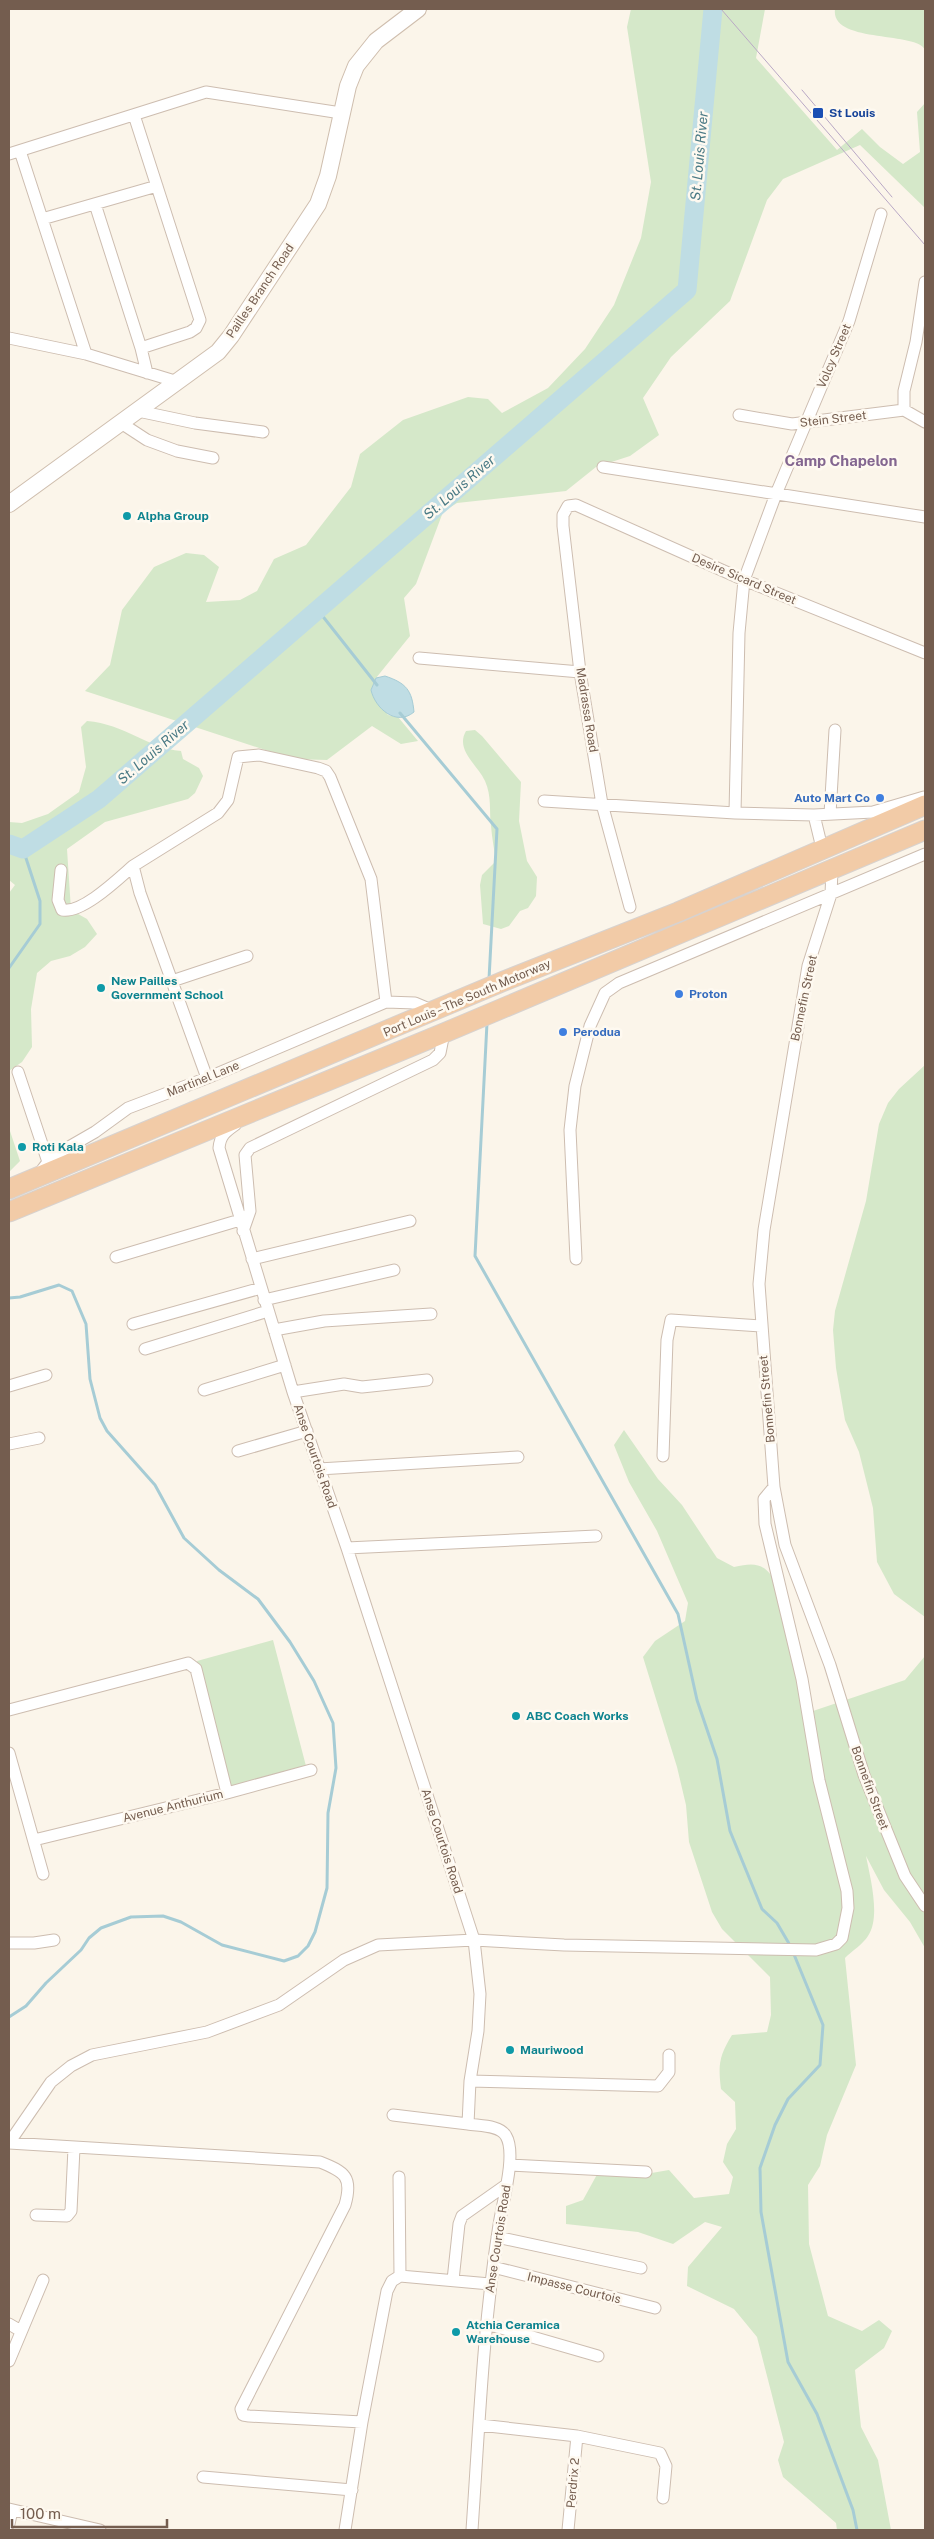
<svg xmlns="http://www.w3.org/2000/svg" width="934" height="2539" viewBox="0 0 934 2539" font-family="'Public Sans',sans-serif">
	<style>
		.green { fill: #d5e8c9 }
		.water { fill: #bfdde4; stroke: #a6ccd5 }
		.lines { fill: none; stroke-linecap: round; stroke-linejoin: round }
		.stream { stroke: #a6ccd5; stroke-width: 3 }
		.river { stroke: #bfdde4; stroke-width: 19 }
		.minor-casing { stroke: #cdbdb0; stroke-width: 13 }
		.secondary-casing { stroke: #cfbeae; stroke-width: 18 }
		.trunk-casing { stroke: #d8d2ce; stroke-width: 21 }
		.minor { stroke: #fff; stroke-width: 11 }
		.secondary { stroke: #fff; stroke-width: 16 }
		.trunk { stroke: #f2cba7; stroke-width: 19 }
		.tram { stroke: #b9a8c5; stroke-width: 1 }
		.transit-dot { fill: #1a4fb4; stroke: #fef9f0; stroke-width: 2 }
		.culture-dot { fill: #0f9aa8; stroke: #fef9f0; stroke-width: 2 }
		.shop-dot { fill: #3f7fe0; stroke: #fef9f0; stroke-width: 2 }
		.labels { text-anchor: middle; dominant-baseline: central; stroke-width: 5; stroke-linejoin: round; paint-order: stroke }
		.transit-label { font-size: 12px; font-weight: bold; fill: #164399; stroke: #fef9f0; text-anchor: start }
		.street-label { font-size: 12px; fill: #745d4f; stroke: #fef9f0 }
		.culture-label { font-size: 12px; font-weight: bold; fill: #0d838f; stroke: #fef9f0; text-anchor: start }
		.shop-label { font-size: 12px; font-weight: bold; fill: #366cbe; stroke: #fef9f0; text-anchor: start }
		.water-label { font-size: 14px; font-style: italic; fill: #4a7a85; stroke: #fef9f0 }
		.quarter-label { font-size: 15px; font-weight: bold; fill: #836690; stroke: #fef9f0 }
	</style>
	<rect width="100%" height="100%" fill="#fbf5ea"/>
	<!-- green -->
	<path class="green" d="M631,9h134l-9,49 81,92 25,-21 18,18 23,17 17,-12 -3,-40 8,-9v105l-65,-63 -77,34 -16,21 -37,101 -59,56 -28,41 16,37 -29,21 -34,11 -30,24 -109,12 -14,9 -27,72 -12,14 6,38 -34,42 -5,12 17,25 10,2 20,24 -17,3 -29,-18 -45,34 -34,-1 -208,-68 25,-26 12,-55 32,-43 32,-14 18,2 15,12 -13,35 34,-2 17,-9 17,-32 32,-14 45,-58 9,-33 43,-34 65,-23 20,2 14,14 46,-25 37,-39 29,-44 27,-67 10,-56 -24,-155z
		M835,9h90v41c-7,-19 -95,-6 -90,-41z
		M87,721c38,3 60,27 94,30l2,8 16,9 4,8 -8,17 -7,6 -83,23 -38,27 4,61 16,9 10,15 -12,13 -15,9 -19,5 -14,12 -6,36 1,38 -10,15 -13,9v-178l6,-8 -6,-5v-58l13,1 26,-9 31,-22 7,-25 -5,-40z
		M475,730l7,6 39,46 -2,39 8,40 10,16 -1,19 -8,12 -8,3 -11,15 -8,3 -18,-5 -3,-39 2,-10 14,-14c-2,-12 -4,-23 -5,-35 -2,-16 1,-29 -6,-45 -8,-17 -30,-31 -19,-50z
		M925,1065v552l-31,-23 -17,-32 -4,-54 -14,-56 -14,-32 -9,-52 -3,-38 2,-19 31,-110 13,-77 9,-21 11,-14z
		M9,1128l11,33 -11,11z
		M624,1430l34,49 24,26 35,53 17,9c25,-6 32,-2 45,20l34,124 92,-31 20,-24v292l-15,-26 -26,-32 -18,-34c4,21 15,61 2,80 -5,8 -16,15 -23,22l11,107 -29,70 -7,31 -12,19 1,59 19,72 34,15 17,-11 13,11 -8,17 -29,22 6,57 17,33 13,70h-54l-1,-7 -53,-46 -5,-17 6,-18 -27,-105 -23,-28 -47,-23 1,-19 34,-40 -17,-5 -32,22 -35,-12 -72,-8v-18l17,-6 17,-31 34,7 35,-6 25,28 35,-4 4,-17 -10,-15 4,-18 9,-15 -1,-27 -14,-13c-3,-24 -2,-33 11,-54l35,-3 4,-17 -1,-38 -48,-48 -10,-17 -23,-70 -3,-37 -9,-38 -34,-110 12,-16 30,-20 3,-18 -31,-72 -28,-49 -15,-37z
		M273,1640l33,126 -75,20 -34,-125z"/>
	<!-- water -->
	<path class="water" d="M385,676c21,7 27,14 29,36 -18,15 -39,-4 -43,-22l5,-12z"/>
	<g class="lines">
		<!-- stream -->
		<path class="stream" d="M317,609l60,76
			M400,713l97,116 -8,150
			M9,968l31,-44v-23l-17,-52
			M487,1023l-12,233 203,358 19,86 20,59 13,72 32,78 15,14 14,24
			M9,1298l11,-1 39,-12 13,6 14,33 4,55 10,39 7,13 48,54 29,53 35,32 39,29 32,43 24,39 19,42 3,45 -8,45 -1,75 -12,44 -7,14 -10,10 -14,5 -62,-16 -41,-23 -18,-6 -32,1 -30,11 -12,10 -8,12 -35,33 -20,23 -17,11
			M793,1952l30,73 -3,40 -32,34 -13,26 -15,43 1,44 27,150 29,52 36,96 4,20"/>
		<!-- river -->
		<path class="river" d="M9,844l14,5 76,-50 588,-509 26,-281"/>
		<defs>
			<path id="minor" d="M134,115l66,205 -4,8 -6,4 -49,16 6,25
				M20,151l66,203
				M9,154l197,-62 135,21
				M95,204l46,144
				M42,219l115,-33
				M9,338l77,16 92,28
				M904,410v-19l12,-49 9,-60
				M138,411l57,12 68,9
				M739,415l53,9 112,-14 21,12
				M121,423l26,17 30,11 36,7
				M603,467l322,50
				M419,658l161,14
				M544,801l191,12 79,2 59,-3 51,-15
				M735,813l4,-180 5,-53 32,-86 73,-173 32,-107
				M830,814l5,-84
				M814,815l8,33
				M61,870l-3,30 4,10c20,4 56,-31 71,-44
				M832,870l-1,24 -23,72 -44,264 -5,54 15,203 11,58 45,120 34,110 41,101 20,30
				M630,907l-28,-103 -22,-132 -17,-146v-11l5,-9 8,-1 168,75 181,73
				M172,981l75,-25
				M18,1072l30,90
				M207,1078l-67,-185 -7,-27 85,-53 10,-13 10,-43 21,-2 59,13 8,3 4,6 41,102 15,123
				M235,1125c-10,7 -15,11 -16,23l74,244 54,156 127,392 6,54 -2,37 -8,50 -2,43c11,2 32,1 38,12 11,18 -4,68 -7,89 -16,101 -20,204 -27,305
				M39,1174l9,-12 14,-11 33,-19 33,-24 79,-30 179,-76 29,1 19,8
				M243,1231l7,-20 -5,-56 5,-7 183,-88 7,-7 4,-20
				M116,1257l124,-37
				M252,1259l158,-38
				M576,1259l-6,-129 5,-44 15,-60 15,-33 14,-10 306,-129
				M264,1300l130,-30
				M133,1324l128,-36
				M274,1330l50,-9 107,-7
				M145,1349l123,-38
				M9,1386l37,-11
				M204,1390l81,-25
				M293,1392l51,-8 18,3 65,-7
				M9,1444l30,-6
				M238,1451l69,-20
				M663,1456l4,-116 4,-20 90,6
				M319,1469l199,-12
				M347,1548l249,-12
				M9,1710l179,-47 8,6 31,124
				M9,1753l34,121
				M34,1840l193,-47 84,-23
				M9,1943h25l20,-3
				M470,2081l188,5 11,-14v-17
				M393,2115l75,9
				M9,2143l42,-61 20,-16 21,-11 115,-23 72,-27 65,-45 34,-15 96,-5 90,5 252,5 20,-6 6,-6 6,-30 -1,-17 -28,-111 -17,-101 -37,-155 -1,-25 10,-12
				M9,2143l311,19c25,10 33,15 25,43l-104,204 2,6 6,1 113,6
				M510,2165l136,7
				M399,2177l1,99
				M36,2215l31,1 4,-5 3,-63
				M497,2237l144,31
				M493,2267l162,41
				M453,2280l6,-56 3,-8 44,-31
				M9,2324l12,7
				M487,2324l111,32
				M9,2361l34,-81
				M480,2425l97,11 83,17 6,13 -3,32
				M203,2477l149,13
				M9,2509l91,21
				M9,2524l3,-14
				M345,2530l17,-108 25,-131 5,-10 8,-5 90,8
				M568,2530l9,-94"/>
			<path id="secondary" d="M9,504l209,-152 13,-16 87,-132 10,-28 20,-90 8,-20 20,-25 42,-32"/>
			<path id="trunk" d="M9,1189l495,-208 174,-69 247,-107
				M9,1212l435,-179 481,-203"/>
		</defs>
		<!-- minor casing -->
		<use href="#minor" class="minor-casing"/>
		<!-- secondary casing -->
		<use href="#secondary" class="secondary-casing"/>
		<!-- trunk casing -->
		<use href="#trunk" class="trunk-casing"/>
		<!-- minor -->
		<use href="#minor" class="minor"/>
		<!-- secondary -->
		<use href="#secondary" class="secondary"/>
		<!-- trunk -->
		<use href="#trunk" class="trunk"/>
		<!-- tram -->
		<path class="tram" d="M721,9l204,236
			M802,90l90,107"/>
	</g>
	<!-- markers -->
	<rect class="transit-dot" x="812" y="107" width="12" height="12" rx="2.5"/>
	<g class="culture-dot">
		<circle cx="127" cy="516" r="5"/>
		<circle cx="101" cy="988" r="5"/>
		<circle cx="22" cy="1147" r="5"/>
		<circle cx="516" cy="1716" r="5"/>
		<circle cx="510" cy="2050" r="5"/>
		<circle cx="456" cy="2332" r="5"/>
	</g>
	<g class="shop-dot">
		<circle cx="880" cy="798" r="5"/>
		<circle cx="679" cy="994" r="5"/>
		<circle cx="563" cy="1032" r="5"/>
	</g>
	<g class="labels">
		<!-- transit labels -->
		<g class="transit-label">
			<text x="829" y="113">St Louis</text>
		</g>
		<!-- street labels -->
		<g class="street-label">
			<text transform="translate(260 291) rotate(-56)">Pailles Branch Road</text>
			<text transform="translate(834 356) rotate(-67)">Volcy Street</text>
			<text transform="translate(833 419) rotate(-7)">Stein Street</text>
			<text transform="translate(744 579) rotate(23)">Desire Sicard Street</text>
			<text transform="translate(587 710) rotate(81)">Madrassa Road</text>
			<text transform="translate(467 998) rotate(-23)">Port Louis – The South Motorway</text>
			<text transform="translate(804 998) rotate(-78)">Bonnefin Street</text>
			<text transform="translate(203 1079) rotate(-22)">Martinel Lane</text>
			<text transform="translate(767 1399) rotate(-95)">Bonnefin Street</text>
			<text transform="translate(315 1456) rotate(71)">Anse Courtois Road</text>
			<text transform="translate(870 1788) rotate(70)">Bonnefin Street</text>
			<text transform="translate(173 1806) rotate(-14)">Avenue Anthurium</text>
			<text transform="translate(442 1841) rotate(72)">Anse Courtois Road</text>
			<text transform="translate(498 2239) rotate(-81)">Anse Courtois Road</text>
			<text transform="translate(574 2288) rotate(14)">Impasse Courtois</text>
			<text transform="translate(573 2483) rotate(-85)">Perdrix 2</text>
		</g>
		<!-- culture labels -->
		<g class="culture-label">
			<text x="137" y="516">Alpha Group</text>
			<text x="111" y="981">New Pailles<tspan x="111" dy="14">Government School</tspan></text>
			<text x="32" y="1147">Roti Kala</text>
			<text x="526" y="1716">ABC Coach Works</text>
			<text x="520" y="2050">Mauriwood</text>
			<text x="466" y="2325">Atchia Ceramica<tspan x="466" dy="14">Warehouse</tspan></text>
		</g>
		<!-- shop labels -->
		<g class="shop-label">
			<text x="870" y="798" text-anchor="end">Auto Mart Co</text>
			<text x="689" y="994">Proton</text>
			<text x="573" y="1032">Perodua</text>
		</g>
		<!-- water labels -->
		<g class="water-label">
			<text transform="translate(699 156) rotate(-85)">St. Louis River</text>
			<text transform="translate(459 487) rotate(-41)">St. Louis River</text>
			<text transform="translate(153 752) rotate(-41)">St. Louis River</text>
		</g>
		<!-- quarter labels -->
		<g class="quarter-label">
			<text x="841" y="460">Camp Chapelon</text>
		</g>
	</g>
	<!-- border -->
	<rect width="934" height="2539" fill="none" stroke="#745d4f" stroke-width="20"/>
	<!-- scale -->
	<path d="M12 2519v8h155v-8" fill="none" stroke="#745d4f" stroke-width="2.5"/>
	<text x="20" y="2519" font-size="15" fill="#745d4f" stroke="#fef9f0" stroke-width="4" paint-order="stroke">100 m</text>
</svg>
